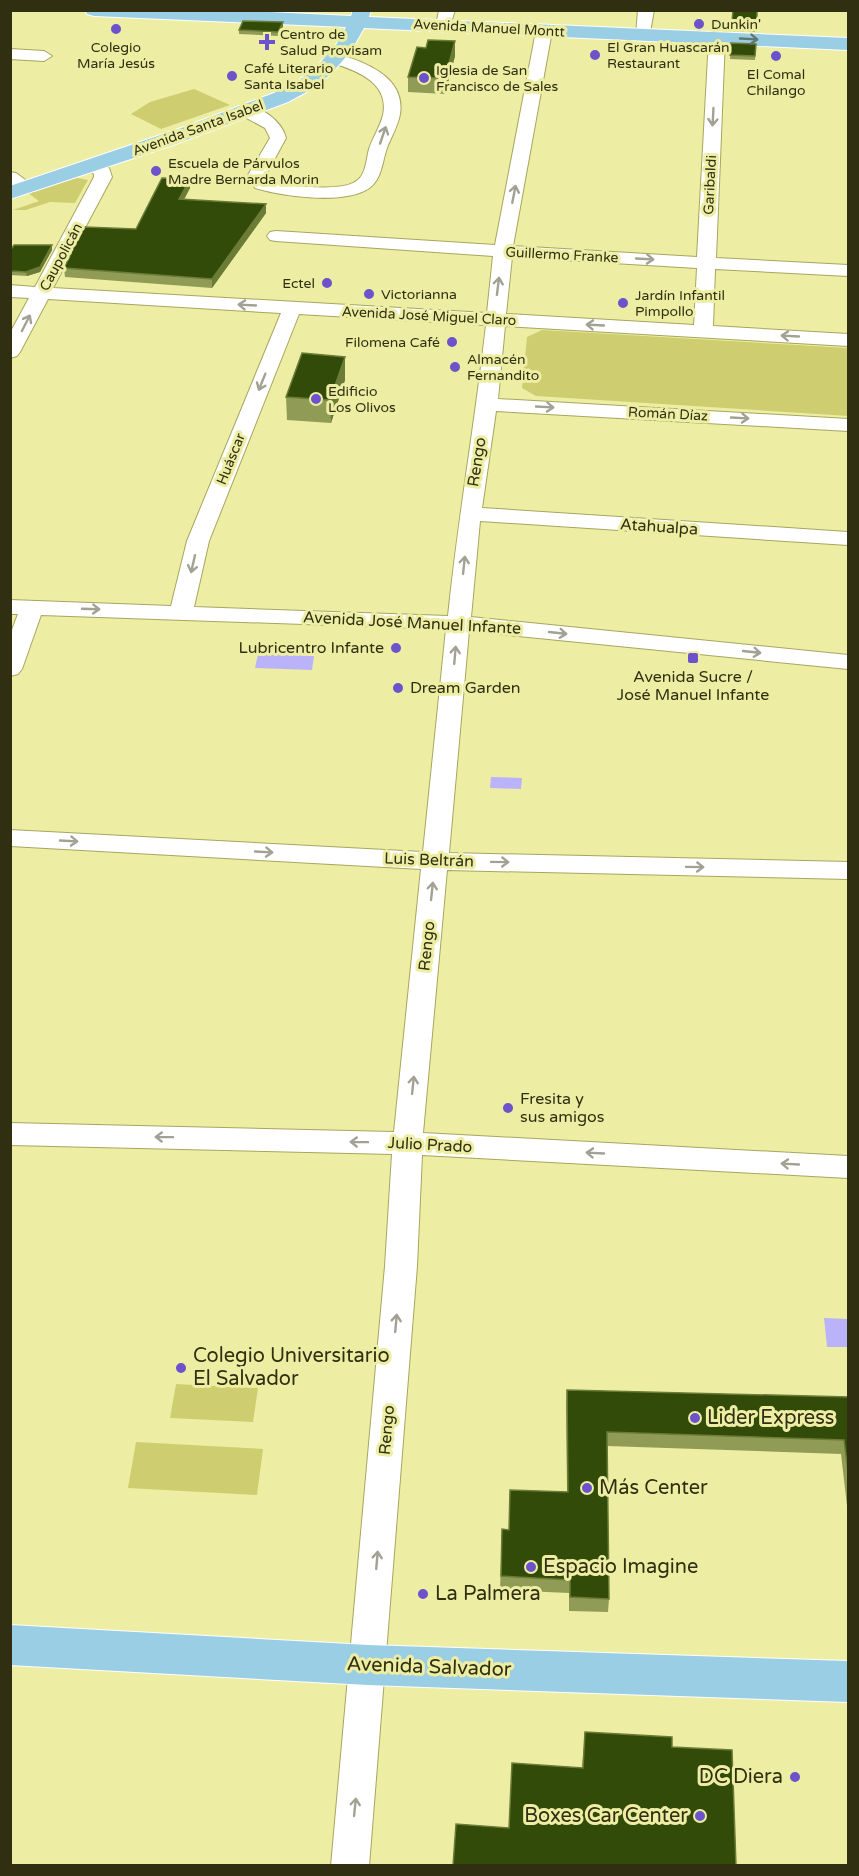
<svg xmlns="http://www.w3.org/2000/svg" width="859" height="1876" viewBox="0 0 859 1876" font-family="'Varela Round',sans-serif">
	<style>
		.green { fill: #cece71 }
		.water { fill: #bab3fa }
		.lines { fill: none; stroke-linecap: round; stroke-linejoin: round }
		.minor-casing { stroke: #a6a65f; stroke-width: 2 }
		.major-casing { stroke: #fff; stroke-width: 2 }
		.minor { fill: #fff; fill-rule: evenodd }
		.major { fill: #99cee5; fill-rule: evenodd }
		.wall { fill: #909c56 }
		.shaded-wall { fill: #6b7c36 }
		.building { fill: #334b08; stroke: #6b7c36; stroke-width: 1.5 }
		.oneway { stroke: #5f7770 }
		.oneway2 { stroke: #a2a194 }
		.poi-dot { fill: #6c52cb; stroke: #edeea3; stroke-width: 2 }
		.labels { text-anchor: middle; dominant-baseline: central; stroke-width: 6; stroke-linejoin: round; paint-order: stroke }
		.far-poi-label { font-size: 14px; fill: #302f11; stroke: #edeea3; text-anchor: start }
		.far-street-label { font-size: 14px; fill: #302f11; stroke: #edeea3 }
		.street-label { font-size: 16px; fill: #302f11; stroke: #edeea3 }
		.poi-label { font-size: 16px; fill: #302f11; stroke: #edeea3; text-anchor: start }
		.near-poi-label { font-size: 20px; fill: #302f11; stroke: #edeea3; text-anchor: start }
		.near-street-label { font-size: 20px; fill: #302f11; stroke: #edeea3 }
	</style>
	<rect width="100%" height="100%" fill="#edeea3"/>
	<!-- green -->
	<path class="green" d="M194,89l36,16 -69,24 -30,-15 19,-12z
		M72,177l16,3 -13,23 -25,-1 -24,8h-13l26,-9 -11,-8z
		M542,330l306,18v68l-312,-20 -14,-8 5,-51z
		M176,1384l82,4 -5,34 -83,-4z
		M136,1442l127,7 -6,46 -129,-7z"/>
	<!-- water -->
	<path class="water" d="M258,654l56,2 -2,14 -57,-2z
		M491,777l31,1 -1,11 -31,-1z
		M824,1318l24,1v28h-21z"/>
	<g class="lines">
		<defs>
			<path id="minor" d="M439,10h16l-6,19 -5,2 -8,-5z
				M638,10h16l-5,28h-10l-3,-3z
				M544,26l8,5 -39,215 184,11 12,-219 2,-3h12l2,3 -9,220 132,7v11l-133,-7 -2,57 135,8v12l-343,-20 -7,73 350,20v12l-352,-20 -14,97 366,24v13l-368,-24 -9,96 377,38v14l-379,-38 -20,222 399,9v17l-401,-9 -24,263 425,23v22l-426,-23 -5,111 -48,600h-38l54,-600 7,-112 -382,-9v-22l384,9 27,-263 -411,-23v-16l413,22 23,-223 -405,-14 -19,54 -4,5 -8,2v-41l8,-21h-8v-14l161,6 16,-65 94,-228 -233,-14 -28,53 -3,4 -7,2v-25l19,-35 -19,-1v-12l25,2 59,-110v-3l-11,-8 3,-4h12l11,6 3,9 -59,111 434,25 6,-57 -217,-15 -6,-1 -3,-4 3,-4 6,-1 219,14 41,-214zM512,257l185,11 -3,57 -188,-11zM299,314l187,11c-11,98 -28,193 -38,291l-254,-9 15,-66z
				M10,49l34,2 8,5 -8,5 -34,-2z
				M336,54c28,7 70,23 64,60 -2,12 -9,23 -13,34 -5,14 -5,32 -19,41 -26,16 -86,7 -113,-1l-7,-13 22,-37 -5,-10 -24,-13 -2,-4 2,-4c18,-4 41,14 45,31l-20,37 2,6c19,5 70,11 87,1 11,-6 11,-22 14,-33 4,-12 11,-22 14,-34 7,-33 -28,-45 -53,-53l-2,-3 2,-3z
				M10,172l6,1 20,15 -3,4h-12l-11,-7z"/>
			<path id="major" d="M85,10h144l122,6 2,-6h18l-2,7 479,21v12l-484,-22 -13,23 -20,23 -19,15 -24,13 -115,43 -163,54v-13l174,-59 90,-34 24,-12 19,-15 19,-21 10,-18 -252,-11 -7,-2z
				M10,1625l358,20 480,16v41l-480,-17 -358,-20z"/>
		</defs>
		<!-- minor casing -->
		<use href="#minor" class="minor-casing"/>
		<!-- major casing -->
		<use href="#major" class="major-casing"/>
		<!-- minor -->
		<use href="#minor" class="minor"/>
		<!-- major -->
		<use href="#major" class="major"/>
	</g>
	<!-- wall -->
	<path class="wall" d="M733,10l24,14v8l-26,-1z
		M283,27l-5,9 -39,-2v-4z
		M731,43l25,1 -1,16 -25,-1z
		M426,48l29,8 -10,38 -37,-2v-15z
		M190,179v9l-6,12 82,13 -54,75 -147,-11 -1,-9 4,-7 -1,-6 69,-26z
		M52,250l-12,22 -13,4 -17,-1v-24z
		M345,380l-14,43 -44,-3 -1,-23z
		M567,1390l282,7v126l-8,-69 -234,-8 2,153 -1,13 -39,-1v-18l-69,-3 2,-61 7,1 58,-38 -1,-88z
		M585,1732l87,5 -163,91 73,-60z"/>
	<!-- shaded-wall -->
	<path class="shaded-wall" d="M283,22v5l-5,9v-4z
		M455,41v15l-10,38v-16z
		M190,179v9l-11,20v-9z
		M266,204v9l-54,75v-9z
		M52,245v5l-12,22 -13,4 -1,-4z
		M345,357v23l-14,43 -1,-23z"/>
	<!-- building -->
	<path class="building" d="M733,10h24v14l-25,-1z
		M243,21l40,1 -5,10 -39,-2z
		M428,40l27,1 -10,37 -37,-1 9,-30 9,1z
		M731,43l25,1 -1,12 -25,-1z
		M162,178l28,1 -11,20 87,5 -54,75 -148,-11 7,-14 -4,1 18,-28 51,2z
		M14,245h38l-12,22 -14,5 -16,-1v-20z
		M302,353l43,4 -15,43 -44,-3z
		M567,1390l282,7v83l-5,-40 -237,-8 2,167 -39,-2v-17l-69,-4 1,-47 7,1 1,-40 58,2z
		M585,1732l87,5v10l60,3 4,116h-283l3,-42 53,4 3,-65 71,5z"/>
	<!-- one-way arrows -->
	<defs><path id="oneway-shaft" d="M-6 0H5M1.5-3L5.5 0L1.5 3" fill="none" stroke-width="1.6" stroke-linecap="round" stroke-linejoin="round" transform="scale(1.5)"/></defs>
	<use class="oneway" href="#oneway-shaft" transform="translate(749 39) rotate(3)"/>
	<g class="oneway2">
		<use href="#oneway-shaft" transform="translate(713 117) rotate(93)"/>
		<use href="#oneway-shaft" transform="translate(383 135) rotate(-71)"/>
		<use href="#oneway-shaft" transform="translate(514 194) rotate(-79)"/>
		<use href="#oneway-shaft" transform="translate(645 259) rotate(3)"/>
		<use href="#oneway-shaft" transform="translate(498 286) rotate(-83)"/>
		<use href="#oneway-shaft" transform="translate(247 305) rotate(-177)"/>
		<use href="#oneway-shaft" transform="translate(26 323) rotate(-63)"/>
		<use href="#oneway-shaft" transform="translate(595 325) rotate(-177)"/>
		<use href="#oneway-shaft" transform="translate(790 336) rotate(-177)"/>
		<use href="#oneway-shaft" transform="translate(262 382) rotate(112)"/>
		<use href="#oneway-shaft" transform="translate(545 407) rotate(3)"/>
		<use href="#oneway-shaft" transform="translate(740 418) rotate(3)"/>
		<use href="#oneway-shaft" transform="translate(193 564) rotate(103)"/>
		<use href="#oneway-shaft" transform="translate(464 565) rotate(-84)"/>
		<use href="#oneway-shaft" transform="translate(91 609) rotate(2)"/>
		<use href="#oneway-shaft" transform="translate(558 633) rotate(6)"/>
		<use href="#oneway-shaft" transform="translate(752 652) rotate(6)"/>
		<use href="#oneway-shaft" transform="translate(455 655) rotate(-85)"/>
		<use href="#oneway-shaft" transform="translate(69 841) rotate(3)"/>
		<use href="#oneway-shaft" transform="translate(264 852) rotate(3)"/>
		<use href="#oneway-shaft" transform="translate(500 862) rotate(1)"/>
		<use href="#oneway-shaft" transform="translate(695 867) rotate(1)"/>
		<use href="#oneway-shaft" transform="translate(432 891) rotate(-84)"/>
		<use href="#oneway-shaft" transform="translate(413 1085) rotate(-84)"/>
		<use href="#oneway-shaft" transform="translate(164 1137) rotate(-179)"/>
		<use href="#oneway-shaft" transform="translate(359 1142) rotate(-179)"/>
		<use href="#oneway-shaft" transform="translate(595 1153) rotate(-177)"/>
		<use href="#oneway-shaft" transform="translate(790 1164) rotate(-177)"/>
		<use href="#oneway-shaft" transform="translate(396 1323) rotate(-85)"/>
		<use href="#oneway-shaft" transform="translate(377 1560) rotate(-85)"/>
		<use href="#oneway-shaft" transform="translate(355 1807) rotate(-84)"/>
	</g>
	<!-- markers -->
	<g class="poi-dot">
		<circle cx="699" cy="24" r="6"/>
		<circle cx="116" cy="29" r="6"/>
		<path d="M264 33h6v6h6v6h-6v6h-6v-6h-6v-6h6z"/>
		<circle cx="595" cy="55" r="6"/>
		<circle cx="776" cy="56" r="6"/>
		<circle cx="232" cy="76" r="6"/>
		<circle cx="424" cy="78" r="6"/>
		<circle cx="156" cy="171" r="6"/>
		<circle cx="327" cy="283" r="6"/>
		<circle cx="369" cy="294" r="6"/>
		<circle cx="623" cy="303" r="6"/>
		<circle cx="452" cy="342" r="6"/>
		<circle cx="455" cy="367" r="6"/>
		<circle cx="316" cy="399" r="6"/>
		<circle cx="396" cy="648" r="6"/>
		<rect x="687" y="652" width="12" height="12" rx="3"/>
		<circle cx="398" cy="688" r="6"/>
		<circle cx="508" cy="1108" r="6"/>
		<circle cx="181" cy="1368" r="6"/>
		<circle cx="695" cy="1418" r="6"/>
		<circle cx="587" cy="1488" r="6"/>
		<circle cx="531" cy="1567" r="6"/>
		<circle cx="423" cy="1594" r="6"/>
		<circle cx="795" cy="1777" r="6"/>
		<circle cx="700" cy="1816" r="6"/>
	</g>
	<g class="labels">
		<!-- far-poi labels -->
		<g class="far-poi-label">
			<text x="711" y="24">Dunkin'</text>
			<text x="280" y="34">Centro de<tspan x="280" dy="16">Salud Provisam</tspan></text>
			<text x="116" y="47" text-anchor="middle">Colegio<tspan x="116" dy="16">María Jesús</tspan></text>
			<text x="607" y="47">El Gran Huascarán<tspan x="607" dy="16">Restaurant</tspan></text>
			<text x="244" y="68">Café Literario<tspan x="244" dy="16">Santa Isabel</tspan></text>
			<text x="436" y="70">Iglesia de San<tspan x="436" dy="16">Francisco de Sales</tspan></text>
			<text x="776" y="74" text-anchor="middle">El Comal<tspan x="776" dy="16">Chilango</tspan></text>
			<text x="168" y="163">Escuela de Párvulos<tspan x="168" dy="16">Madre Bernarda Morin</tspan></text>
			<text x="315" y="283" text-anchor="end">Ectel</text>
			<text x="381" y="294">Victorianna</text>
			<text x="635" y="295">Jardín Infantil<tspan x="635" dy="16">Pimpollo</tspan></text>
			<text x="440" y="342" text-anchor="end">Filomena Café</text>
			<text x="467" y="359">Almacén<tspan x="467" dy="16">Fernandito</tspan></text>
			<text x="328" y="391">Edificio<tspan x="328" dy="16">Los Olivos</tspan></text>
		</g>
		<!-- far-street labels -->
		<g class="far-street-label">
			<text transform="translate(489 28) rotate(3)">Avenida Manuel Montt</text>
			<text transform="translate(198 128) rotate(-20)">Avenida Santa Isabel</text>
			<text transform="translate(710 185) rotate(-87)">Garibaldi</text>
			<text transform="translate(562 255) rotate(3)">Guillermo Franke</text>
			<text transform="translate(61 257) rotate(-62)">Caupolicán</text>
			<text transform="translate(429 316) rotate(3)">Avenida José Miguel Claro</text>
			<text transform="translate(668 414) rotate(3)">Román Díaz</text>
			<text transform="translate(231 459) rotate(-68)">Huáscar</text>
		</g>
		<!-- street labels -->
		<g class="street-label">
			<text transform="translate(477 462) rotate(-81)">Rengo</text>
			<text transform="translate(659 527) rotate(4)">Atahualpa</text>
			<text transform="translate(412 623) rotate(3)">Avenida José Manuel Infante</text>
			<text transform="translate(429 860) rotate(2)">Luis Beltrán</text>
			<text transform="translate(427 946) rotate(-84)">Rengo</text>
			<text transform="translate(430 1145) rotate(3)">Julio Prado</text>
			<text transform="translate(387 1430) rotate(-85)">Rengo</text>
		</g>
		<!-- poi labels -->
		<g class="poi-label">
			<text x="384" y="648" text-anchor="end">Lubricentro Infante</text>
			<text x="693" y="677" text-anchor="middle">Avenida Sucre /<tspan x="693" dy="18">José Manuel Infante</tspan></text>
			<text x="410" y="688">Dream Garden</text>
			<text x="520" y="1099">Fresita y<tspan x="520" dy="18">sus amigos</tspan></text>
		</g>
		<!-- near-poi labels -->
		<g class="near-poi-label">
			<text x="193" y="1356">Colegio Universitario<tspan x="193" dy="23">El Salvador</tspan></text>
			<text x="707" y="1418">Lider Express</text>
			<text x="599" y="1488">Más Center</text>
			<text x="543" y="1567">Espacio Imagine</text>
			<text x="435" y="1594">La Palmera</text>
			<text x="783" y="1777" text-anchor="end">DC Diera</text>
			<text x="688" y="1816" text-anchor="end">Boxes Car Center</text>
		</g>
		<!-- near-street labels -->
		<g class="near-street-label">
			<text transform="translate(429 1667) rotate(2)">Avenida Salvador</text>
		</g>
	</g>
	<!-- border -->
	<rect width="859" height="1876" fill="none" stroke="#302f11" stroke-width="24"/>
</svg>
